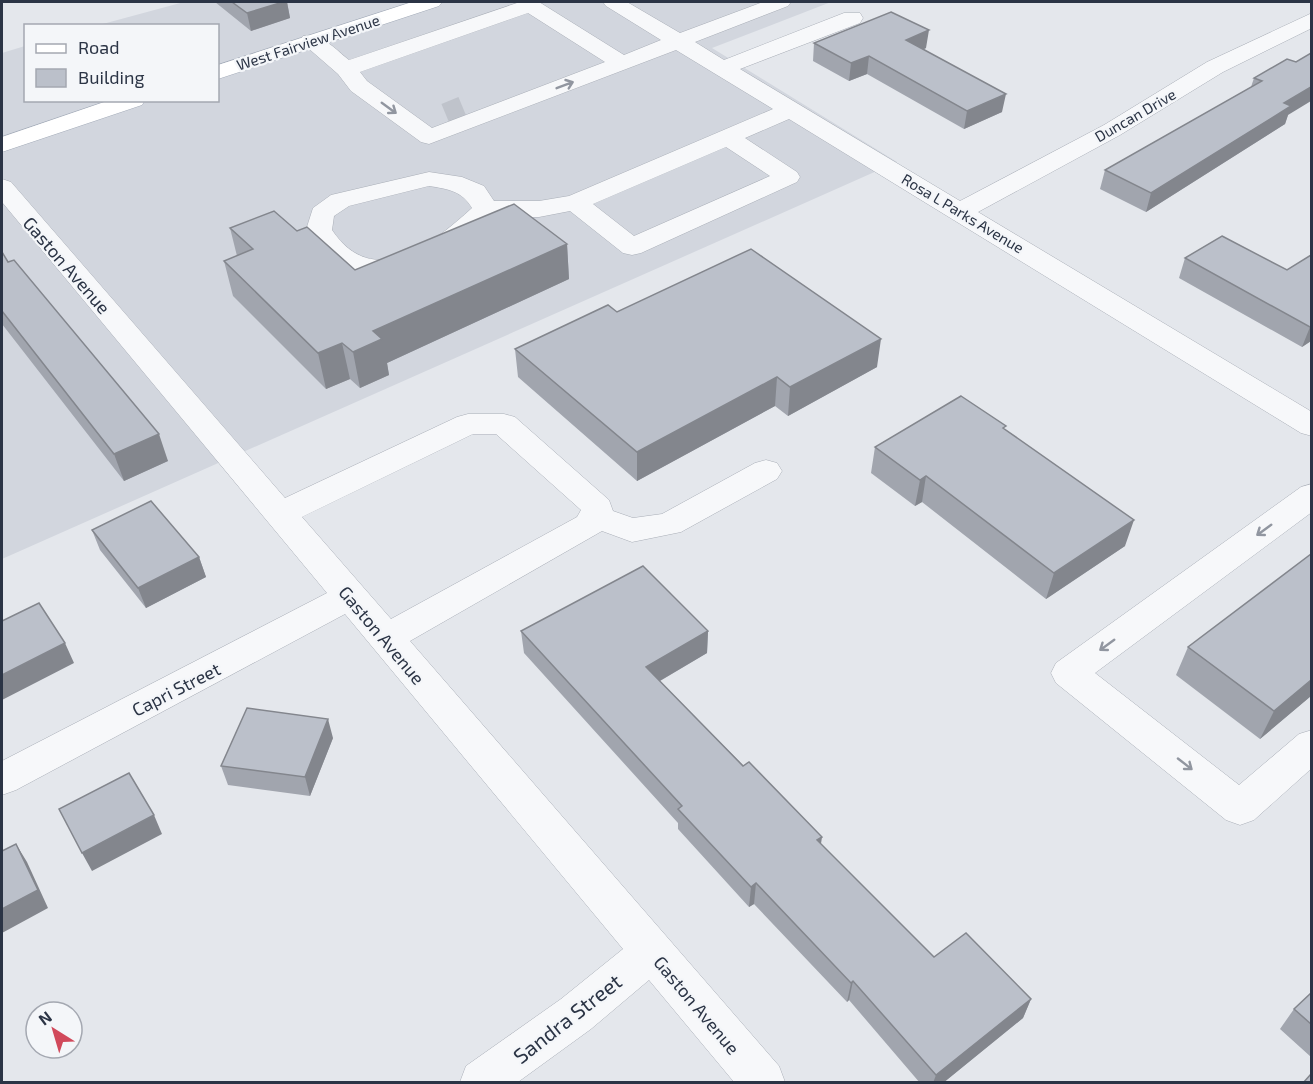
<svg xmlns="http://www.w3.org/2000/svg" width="1313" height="1084" viewBox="0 0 1313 1084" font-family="'Exo 2',sans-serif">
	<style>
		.built { fill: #d2d6de }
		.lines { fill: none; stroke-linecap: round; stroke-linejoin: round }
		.minor-tunnel { stroke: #bfc3cb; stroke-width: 24; stroke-dasharray: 24 12; stroke-linecap: butt }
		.minor-casing { stroke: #a9aeb7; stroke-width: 1 }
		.major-casing { stroke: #a3abb8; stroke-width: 1 }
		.minor { fill: #f7f8fa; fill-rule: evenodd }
		.major { fill: #fff; fill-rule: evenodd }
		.wall { fill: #a1a5ae }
		.shaded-wall { fill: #83868d }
		.building { fill: #bbc0ca; stroke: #83868d; stroke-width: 1.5 }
		.oneway { stroke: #9196a0 }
		.labels { text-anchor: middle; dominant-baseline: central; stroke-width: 4.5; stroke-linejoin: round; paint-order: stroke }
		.far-street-label { font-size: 15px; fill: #2b3445; stroke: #f4f6f9 }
		.street-label { font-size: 18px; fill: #2b3445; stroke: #f4f6f9 }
		.near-street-label { font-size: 21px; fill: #2b3445; stroke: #f4f6f9 }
	</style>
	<rect width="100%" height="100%" fill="#e4e7ec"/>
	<!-- built -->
	<path class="built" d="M184,2h647l-119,46 185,114 -895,397v-506l23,-7 1,54h192v-74l-119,-1z"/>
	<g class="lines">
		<!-- minor-tunnel -->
		<path class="minor-tunnel" d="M446,115l17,-7"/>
		<defs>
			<path id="minor" d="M520,2h19l85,53 37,-15 -55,-34 -3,-4h24l53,31 83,-31h28l-3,4 -93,36 29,18 120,-47h16l3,5 -3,5 -120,46 220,132 144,-76 103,-63 105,-49v15l-89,44 -103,63 -142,77 334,200v24l-11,-3 -512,-314 -44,19 52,34 3,5 -3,5 -156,71 -9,2 -9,-2 -53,-42 -31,6h-46c-38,34 -87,72 -140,54 -9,-2 -19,-5 -26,-11 -9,-7 -15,-20 -21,-30l7,-22 18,-13 98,-23 33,5 22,9 10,15h45l30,-5 204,-87 -97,-59 -247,94 -8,-2 -70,-51 -13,-17 -38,-33 3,-5c18,-4 33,14 46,24zM528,13l77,49 -173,66 -65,-47 -7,-9zM726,147l44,29 -136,60 -41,-32zM429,186c19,3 33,5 43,22 -40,36 -98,84 -140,22l2,-14 15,-10z
				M2,179l9,3 274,316 172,-81 11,-3h36l11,3 94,83 4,11 20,7 29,-4 93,-51 11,-3 11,3 5,8 -5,8 -96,53 -49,10 -30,-11 -192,110 369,425 6,16h-51l-85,-102 -58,49 -73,53h-58l6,-16 95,-67 62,-50 -278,-335 -329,176 -14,5v-34l325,-168 -325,-391zM473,434h23l85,76 -4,7 -186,102 -89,-102z
				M1312,484v28l-217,161 144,112 60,-51 13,-4v38l-58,52 -14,5 -14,-5 -170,-137 -5,-10 5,-10 245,-176z"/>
			<path id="major" d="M412,2h30l-3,4 -221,73v-14z
				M110,100h35l-3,5 -140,47v-15z"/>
		</defs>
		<!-- minor casing -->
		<use href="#minor" class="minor-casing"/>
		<!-- major casing -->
		<use href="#major" class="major-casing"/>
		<!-- minor -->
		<use href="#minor" class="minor"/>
		<!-- major -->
		<use href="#major" class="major"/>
	</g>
	<!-- wall -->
	<path class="wall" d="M215,2h72l3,16 -39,13z
		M814,43l112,5 -2,1 78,63 -38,17 -97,-55 -18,7 -36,-20z
		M1287,59l1,56 -3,9 -139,88 -46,-23 5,-19 146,-83 3,-9z
		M230,228l67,3 58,39 212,-26 2,35 -182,84 2,12 -29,13 -10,-9 -24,10 -93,-93 -9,-35 13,-5z
		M2,252l6,10 160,199 -44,20 -122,-157z
		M1311,255v86l-9,6 -123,-69 6,-20 102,12z
		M617,312l260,55 -89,49 -13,-10 -138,75 -119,-104 -3,-28z
		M1005,430l120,116 -79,53 -124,-97 -7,4 -44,-33 4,-26z
		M92,530l107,27 7,20 -60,31 -46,-58z
		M521,631h187l-1,22 -47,28 161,163 113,113 97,42 -8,19 -80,65h-23l-71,-83 -2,2 -93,-98 -5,3 -71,-78v-6l-154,-170z
		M1188,647l123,49 -51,43 -84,-64z
		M333,738l-23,58 -82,-11 -7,-19z
		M1311,993v64l-31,-28 14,-20z"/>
	<!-- shaded-wall -->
	<path class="shaded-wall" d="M283,2h4l3,16 -39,13 -4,-18z
		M929,30l-3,18 -22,10 2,-18z
		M869,56l-2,18 -18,7 2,-18z
		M1311,87v14l-23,14 -3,9 -139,88 5,-19 133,-90z
		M1006,94l-4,18 -38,17 3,-18z
		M567,244l2,35 -182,84 2,12 -29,13 -7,-36 20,-21z
		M1310,327h1v14l-9,6z
		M881,339l-4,28 -89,49 2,-29z
		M342,343l8,36 -24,10 -8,-36z
		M777,377l-2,29 -138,75v-29z
		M159,434l9,27 -44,20 -10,-27z
		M926,476l-4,26 -7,4 5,-26z
		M1134,520l-9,26 -79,53 8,-26z
		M199,557l7,20 -60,31 -8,-20z
		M708,631l-1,22 -61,36v-22z
		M65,643l9,20 -72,37v-25z
		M1311,680v16l-51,43 14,-28z
		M328,719l5,19 -23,58 -5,-19z
		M154,815l8,19 -70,37 -10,-18z
		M822,837l-3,20 -2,-17z
		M16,844l11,18 21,46 -46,25v-24z
		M756,883l-2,21 -5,3 2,-20z
		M853,981l-4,19 -2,2 4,-19z
		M1031,999l-8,19 -80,65h-10l3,-8z"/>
	<!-- building -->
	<path class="building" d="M232,2h51l-36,11z
		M891,12l38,18 -23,10 100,54 -39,17 -98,-55 -18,7 -37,-20z
		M1311,53v34l-27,16 7,3 -140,87 -46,-23 157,-89 -8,-3 33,-19 9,3z
		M514,204l53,40 -194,87 9,8 -29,13 -11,-9 -24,10 -94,-92 29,-12 -23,-21 44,-17 23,20 10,-4 48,43z
		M1222,236l65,34 24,-15v72h-1l-125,-69z
		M751,249l130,90 -91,48 -13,-10 -140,75 -122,-103 93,-44 9,7z
		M2,252l6,10 6,-2 145,174 -45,20 -112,-143z
		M961,396l45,30 -3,2 131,92 -80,53 -128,-97 -6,4 -45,-33z
		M151,501l48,56 -61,31 -46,-58z
		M1311,554v126l-37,31 -86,-64z
		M643,566l65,65 -62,36 97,99 6,-4 73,75 -5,3 117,117 32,-24 65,66 -95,76 -83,-94 -2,2 -95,-100 -5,4 -73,-78 4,-3 -161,-175z
		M39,603l26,40 -63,32v-54z
		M247,708l81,11 -23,58 -84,-11z
		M129,773l25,42 -72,38 -23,-44z
		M16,844l22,46 -36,19v-58z
		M1311,993v31l-17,-15z
		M1311,1074v9h-8z"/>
	<!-- one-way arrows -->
	<defs><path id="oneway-shaft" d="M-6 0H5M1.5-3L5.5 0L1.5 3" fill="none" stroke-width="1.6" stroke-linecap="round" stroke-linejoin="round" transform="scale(1.5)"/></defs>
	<g class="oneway">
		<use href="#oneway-shaft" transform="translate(565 85) rotate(-21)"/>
		<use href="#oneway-shaft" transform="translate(389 108) rotate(36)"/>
		<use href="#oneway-shaft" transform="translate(1264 530) rotate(144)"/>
		<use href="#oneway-shaft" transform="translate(1107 645) rotate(144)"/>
		<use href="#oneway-shaft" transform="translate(1185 764) rotate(38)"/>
	</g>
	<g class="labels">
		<!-- far-street labels -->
		<g class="far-street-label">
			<text transform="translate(308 42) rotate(-18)">West Fairview Avenue</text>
			<text transform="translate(1135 115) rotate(-30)">Duncan Drive</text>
			<text transform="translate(963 213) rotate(31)">Rosa L Parks Avenue</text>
		</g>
		<!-- street labels -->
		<g class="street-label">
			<text transform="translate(67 265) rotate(49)">Gaston Avenue</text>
			<text transform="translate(382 635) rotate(50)">Gaston Avenue</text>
			<text transform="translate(176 689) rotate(-27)">Capri Street</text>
			<text transform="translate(697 1005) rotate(50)">Gaston Avenue</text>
		</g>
		<!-- near-street labels -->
		<g class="near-street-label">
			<text transform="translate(567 1018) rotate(-38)">Sandra Street</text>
		</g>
	</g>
	<!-- border -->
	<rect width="1313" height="1084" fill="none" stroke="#2b3445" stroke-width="6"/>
	<!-- legend -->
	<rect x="24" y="24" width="195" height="78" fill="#f4f6f9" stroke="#a4a8b1" stroke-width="1.5"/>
	<rect x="36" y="44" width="30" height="9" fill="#ffffff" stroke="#a4a8b1" stroke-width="1.5"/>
	<text x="78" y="54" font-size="18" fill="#2b3445">Road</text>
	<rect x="36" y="69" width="30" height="18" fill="#bbc0ca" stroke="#a4a8b1" stroke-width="1.5"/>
	<text x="78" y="84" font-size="18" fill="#2b3445">Building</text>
	<!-- north arrow -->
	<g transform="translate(54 1030) rotate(323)"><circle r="28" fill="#f4f6f9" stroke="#a4a8b1" stroke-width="1.5"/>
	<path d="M0-4.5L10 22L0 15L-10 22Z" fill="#d1495b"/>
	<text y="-9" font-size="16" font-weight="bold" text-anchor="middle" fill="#2b3445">N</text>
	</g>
</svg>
